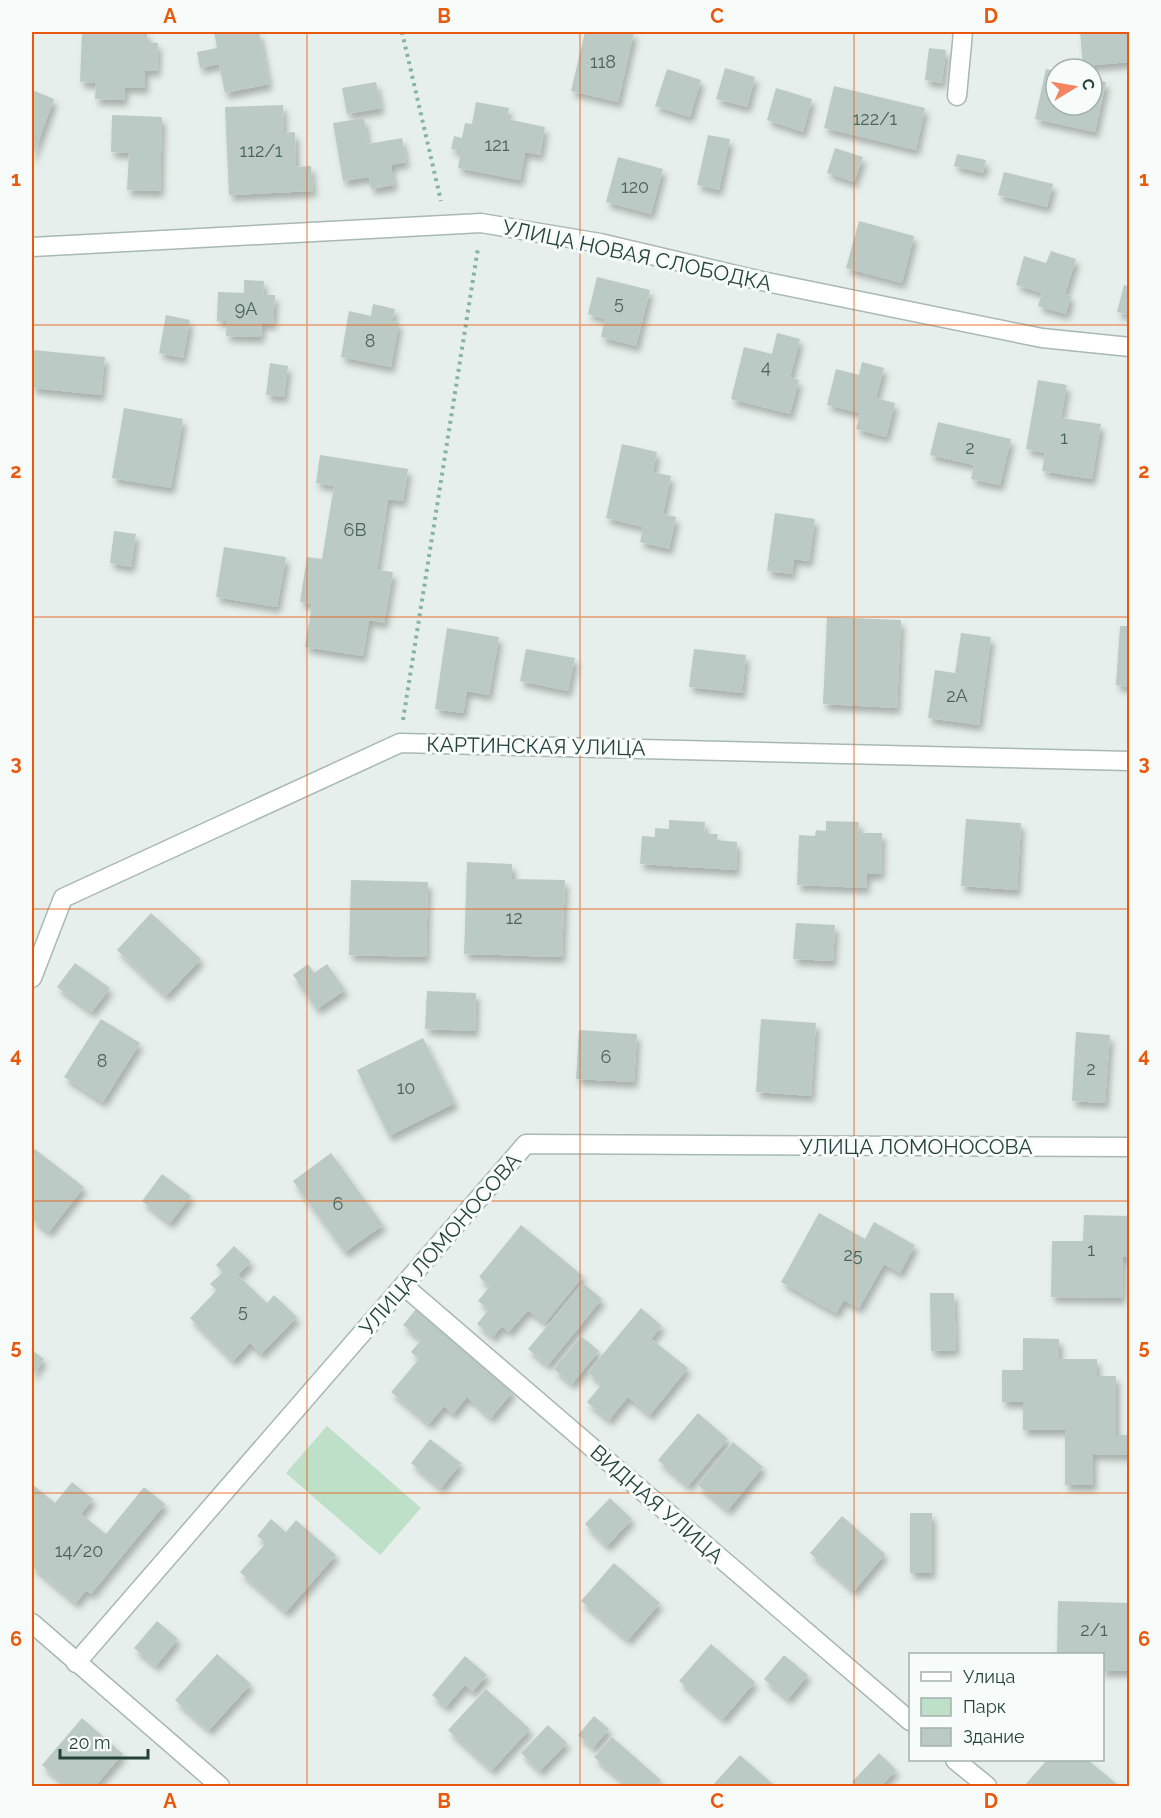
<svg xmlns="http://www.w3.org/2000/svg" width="1161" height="1818" viewBox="0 0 1161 1818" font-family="Raleway,sans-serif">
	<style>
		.green { fill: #bfe0c8 }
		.building { fill: #bbcac4; filter: url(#shadow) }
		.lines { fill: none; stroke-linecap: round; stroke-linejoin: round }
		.minor-casing { stroke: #a8b8b2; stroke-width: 21 }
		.path { stroke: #86b3a5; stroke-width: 4; stroke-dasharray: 3 4.5; stroke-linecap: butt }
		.minor { stroke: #fff; stroke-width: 18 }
		.grid { fill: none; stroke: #e8590c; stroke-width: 1.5; stroke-opacity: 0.55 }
		.labels { text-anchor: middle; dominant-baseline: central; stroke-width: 6; stroke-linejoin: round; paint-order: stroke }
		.number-label { font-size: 18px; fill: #4a645c }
		.street-label { font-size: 21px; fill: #24423a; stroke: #f7fbf9 }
		.neatline { fill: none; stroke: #e8590c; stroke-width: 2 }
		.grid-label { font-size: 20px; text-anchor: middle; font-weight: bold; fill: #e8590c }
	</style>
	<defs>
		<filter id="shadow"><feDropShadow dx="3.5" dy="6" stdDeviation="3" flood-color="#0004"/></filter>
	</defs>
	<rect width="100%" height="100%" fill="#e6efeb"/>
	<!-- green -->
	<path class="green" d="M327,1426l94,82 -41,47 -94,-82z"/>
	<!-- building -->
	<path class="building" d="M82,32h65v10l11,1 -1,28 -12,-1v18l-20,-1 -1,13 -29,-1 1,-16 -16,-1z
		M214,32h45l10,52 -44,9 -6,-29 -19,4 -3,-16 20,-4z
		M585,32h49l-16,70 -47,-11z
		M1080,32h50v30l-47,4z
		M929,48l17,2 -4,33 -17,-3z
		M725,68l30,9 -8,30 -31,-8z
		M667,69l34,11 -11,37 -35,-11z
		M1046,69l10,2v34h36v-26l14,3 -11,50 -60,-13z
		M376,82l5,26 -34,6 -5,-26z
		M834,86l91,22 -9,42 -92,-22z
		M776,88l36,11 -9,33 -36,-12z
		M32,90l22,9 -22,60z
		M476,102l33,6 -2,11 38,8 -5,28 -15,-3 -5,28 -62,-12 3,-17 -10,-2 3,-13 8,2 3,-15 7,1z
		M283,105l1,28 11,-1 1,35 15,-1 2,25 -84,4 -4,-88z
		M112,115l50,2 -2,74 -33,-1 2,-37 -18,-1z
		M364,118l4,26 34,-6 4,24 -15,3 3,20 -23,4 -2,-12 -26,4 -10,-58z
		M708,135l22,4 -11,51 -22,-5z
		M835,148l28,9 -9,25 -27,-9z
		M957,154l29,6 -3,13 -29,-7z
		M618,157l45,12 -12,45 -45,-12z
		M1004,172l49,12 -6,23 -49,-12z
		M859,221l55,15 -12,47 -56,-15z
		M1051,251l25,8 -11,35 6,2 -5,18 -28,-8 4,-13 -26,-8 8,-29 22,7z
		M597,277l53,13 -14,56 -35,-9 4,-18 -17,-5z
		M244,280l20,1 -1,14h12l-2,29 -11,-1 -1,14 -35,-1 1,-15h-10l1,-29 26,1z
		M1124,285l6,2v28l-13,-3z
		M373,304l22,5 -3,12 7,1 -8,45 -50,-10 8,-46 22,5z
		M166,315l24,5 -7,38 -24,-5z
		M777,333l23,6 -10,39 9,2 -9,34 -59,-15 13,-52 28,7z
		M33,350l72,7 -4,38 -69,-7z
		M862,362l22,6 -8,30 19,5 -9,34 -30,-8 4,-16 -33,-8 9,-36 23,6z
		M270,363l18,3 -4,31 -18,-2z
		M1038,380l29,5 -6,33 40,6 -9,55 -50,-8 3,-18 -19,-4z
		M124,408l59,11 -12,69 -59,-10z
		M938,422l73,17 -11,46 -29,-6 3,-14 -44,-10z
		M622,444l35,8 -4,20 18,4 -8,38 13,3 -7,32 -29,-7 3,-15 -37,-9z
		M320,455l88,14 -5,32 -15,-2 -11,71 16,2 -9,51 -15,-3 -6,36 -58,-9 7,-43 -12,-2 7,-45 15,2 12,-73 -18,-3z
		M775,513l40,6 -6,42 -15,-2 -2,15 -25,-3z
		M114,531l22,3 -5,33 -21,-4z
		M224,547l62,10 -9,50 -61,-10z
		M827,617l74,3 -4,88 -74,-4z
		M1120,626h10v61l-14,-2z
		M447,628l52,9 -10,58 -22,-4 -4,22 -28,-4z
		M961,633l30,4 -12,88 -51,-7 7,-48 20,3z
		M526,649l49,9 -7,33 -48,-10z
		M694,649l52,6 -4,38 -53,-6z
		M966,819l55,4 -4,67 -56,-4z
		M669,820l36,2 -1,12h14l-1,6 20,2 -1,28 -96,-6 2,-28 13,1v-9l14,1z
		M826,821l33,1 -1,11h24l-1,41h-14l-1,14 -69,-3 2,-50 16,1 1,-6 10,1z
		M467,862l45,2v15l53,1 -3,77 -98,-3z
		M351,880l77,2 -2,75 -77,-2z
		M151,913l50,46 -35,37 -49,-46z
		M796,923l39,2 -2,36 -40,-2z
		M75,963l35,25 -18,24 -35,-25z
		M308,964l6,9 13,-9 18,26 -28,19 -24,-34z
		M427,991l49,2 -1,38 -50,-2z
		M101,1019l39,24 -37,59 -39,-25z
		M761,1019l55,4 -5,73 -55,-4z
		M579,1030l58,4 -3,48 -58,-3z
		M1076,1032l34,3 -5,68 -33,-2z
		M423,1038l32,65 -66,33 -32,-66z
		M32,1147l52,40 -35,45 -17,-13z
		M331,1153l52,72 -38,27 -52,-71z
		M162,1174l29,22 -21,27 -28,-22z
		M819,1213l46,26 9,-17 41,23 -15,28 -16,-9 -25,44 -15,-8 -8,13 -55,-31z
		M1084,1215l46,1v41h-7l-1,41 -71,-1 1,-56h31z
		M521,1225l62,51 -38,47 -17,-13 -19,22 -7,-6 -9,11 -16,-13 12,-15 -11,-8 12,-15 -11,-9z
		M234,1246l17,16 -13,13 29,28 7,-8 23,22 -36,37 -11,-11 -17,18 -43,-43 27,-28 -7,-6 13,-12 -7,-7z
		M583,1283l19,16 -54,66 -20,-16z
		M930,1293h24l2,57 -25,1z
		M641,1308l21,18 -11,13 37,29 -38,47 -22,-18 -19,23 -22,-18 15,-18 -14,-12z
		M416,1309l97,82 -22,27 -24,-21 -14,17 -9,-8 -15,18 -38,-32 28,-33 -8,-7 10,-12 -18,-15z
		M581,1336l18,15 -27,33 -18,-15z
		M1023,1338l36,1v20h38v17h19v59h14v20l-37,-1v31h-28v-55h-42v-28h-21v-32h21z
		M32,1350l12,9 -12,17z
		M698,1413l30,26 -40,47 -30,-26z
		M430,1439l31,24 -20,25 -30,-25z
		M733,1442l30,25 -35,43 -30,-25z
		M72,1482l21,17 -12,15 25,20 38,-47 21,17 -74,90 -5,-4 -10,13 -44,-37v-82l23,19z
		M610,1498l22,21 -25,27 -22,-22z
		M910,1513h22v60h-22z
		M842,1516l43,38 -31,37 -44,-38z
		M271,1519l15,13 10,-12 40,35 -50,57 -46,-40 26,-29 -9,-7z
		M614,1563l46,40 -32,37 -47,-39z
		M1058,1601l72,2v68h-28v-17h-45z
		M157,1621l21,18 -22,27 -22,-18z
		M711,1644l44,38 -32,37 -44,-38z
		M217,1654l34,30 -42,46 -34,-30z
		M784,1655l24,20 -20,24 -24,-20z
		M465,1656l22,19 -15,17 -7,-7 -19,22 -14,-12z
		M486,1689l44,40 -38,41 -44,-40z
		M594,1716l15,13 -16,19 -15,-13z
		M82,1718l41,36 -28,32h-28l-25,-21z
		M548,1725l19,18 -27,28 -19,-18z
		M612,1737l49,43 -5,6h-28l-34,-29z
		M879,1753l17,17 -15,16h-24l-5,-4z
		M740,1755l35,31h-63z
		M1047,1760h41l30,25 -94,1z"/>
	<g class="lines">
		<defs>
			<path id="minor" d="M957,96l6,-64
				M32,247l449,-24 119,20 162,38 280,57 88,9
				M32,978l31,-80 337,-155 730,18
				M404,1286l506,435
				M32,1623l188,163
				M76,1663l450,-519 604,3
				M955,1760l32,26"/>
		</defs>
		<!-- minor casing -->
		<use href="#minor" class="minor-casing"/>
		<!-- path -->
		<path class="path" d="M402,32l39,169
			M403,720l75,-472"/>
		<!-- minor -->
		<use href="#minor" class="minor"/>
	</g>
	<!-- grid -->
	<path class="grid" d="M307,32v1754M580,32v1754M854,32v1754M32,325h1098M32,617h1098M32,909h1098M32,1201h1098M32,1493h1098"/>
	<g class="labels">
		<!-- number labels -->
		<g class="number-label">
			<text x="603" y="61">118</text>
			<text x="875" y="118">122/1</text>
			<text x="497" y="144">121</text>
			<text x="261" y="150">112/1</text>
			<text x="635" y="186">120</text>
			<text x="619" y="302">5</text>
			<text x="246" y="308">9А</text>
			<text x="370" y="340">8</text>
			<text x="766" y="366">4</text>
			<text x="1064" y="437">1</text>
			<text x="970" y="447">2</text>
			<text x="355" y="529">6В</text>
			<text x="957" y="695">2А</text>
			<text x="514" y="917">12</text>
			<text x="606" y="1056">6</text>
			<text x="102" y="1060">8</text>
			<text x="1091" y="1068">2</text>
			<text x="406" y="1087">10</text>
			<text x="338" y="1203">6</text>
			<text x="1091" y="1249">1</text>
			<text x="853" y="1254">25</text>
			<text x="243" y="1310">5</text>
			<text x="79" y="1550">14/20</text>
			<text x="1094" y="1629">2/1</text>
		</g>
		<!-- street labels -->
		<g class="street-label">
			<text transform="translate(637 255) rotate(12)">УЛИЦА НОВАЯ СЛОБОДКА</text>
			<text transform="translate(536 746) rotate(1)">КАРТИНСКАЯ УЛИЦА</text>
			<text x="916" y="1146">УЛИЦА ЛОМОНОСОВА</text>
			<text transform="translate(440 1244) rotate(-49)">УЛИЦА ЛОМОНОСОВА</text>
			<text transform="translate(657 1504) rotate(41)">ВИДНАЯ УЛИЦА</text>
		</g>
	</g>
	<!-- border -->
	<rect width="1161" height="1818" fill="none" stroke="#f7fbf9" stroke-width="66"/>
	<!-- legend -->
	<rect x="909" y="1653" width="195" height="108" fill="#f7fbf9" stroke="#a3b1ad" stroke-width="1.5"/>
	<rect x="921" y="1672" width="30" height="9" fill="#ffffff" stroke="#a3b1ad" stroke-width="1.5"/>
	<text x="963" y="1683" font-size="18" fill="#24423a">Улица</text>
	<rect x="921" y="1698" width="30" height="18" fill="#bfe0c8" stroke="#a3b1ad" stroke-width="1.5"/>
	<text x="963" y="1713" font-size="18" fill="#24423a">Парк</text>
	<rect x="921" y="1728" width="30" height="18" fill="#bbcac4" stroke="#a3b1ad" stroke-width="1.5"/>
	<text x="963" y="1743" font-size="18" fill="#24423a">Здание</text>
	<!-- north arrow -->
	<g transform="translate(1074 87) rotate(79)"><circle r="28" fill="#f7fbf9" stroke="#a3b1ad" stroke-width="1.5"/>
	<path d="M0-4.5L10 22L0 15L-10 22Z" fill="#f4845f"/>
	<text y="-9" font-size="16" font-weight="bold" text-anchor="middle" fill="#24423a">С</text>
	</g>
	<!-- scale -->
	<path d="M60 1749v9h88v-9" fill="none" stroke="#24423a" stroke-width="3"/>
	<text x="69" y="1749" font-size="18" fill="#24423a" stroke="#f7fbf9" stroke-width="4.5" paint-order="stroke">20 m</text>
	<rect x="33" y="33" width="1095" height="1752" class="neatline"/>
	<g class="grid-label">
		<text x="170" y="23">A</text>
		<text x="444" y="23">B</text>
		<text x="717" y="23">C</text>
		<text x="991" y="23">D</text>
		<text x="16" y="186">1</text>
		<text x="1144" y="186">1</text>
		<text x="16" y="478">2</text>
		<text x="1144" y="478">2</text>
		<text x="16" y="770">3</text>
		<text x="1144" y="770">3</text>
		<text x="16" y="1062">4</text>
		<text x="1144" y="1062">4</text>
		<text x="16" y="1354">5</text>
		<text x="1144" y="1354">5</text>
		<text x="16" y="1646">6</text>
		<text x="1144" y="1646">6</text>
		<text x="170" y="1808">A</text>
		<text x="444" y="1808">B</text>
		<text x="717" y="1808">C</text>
		<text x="991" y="1808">D</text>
	</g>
</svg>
